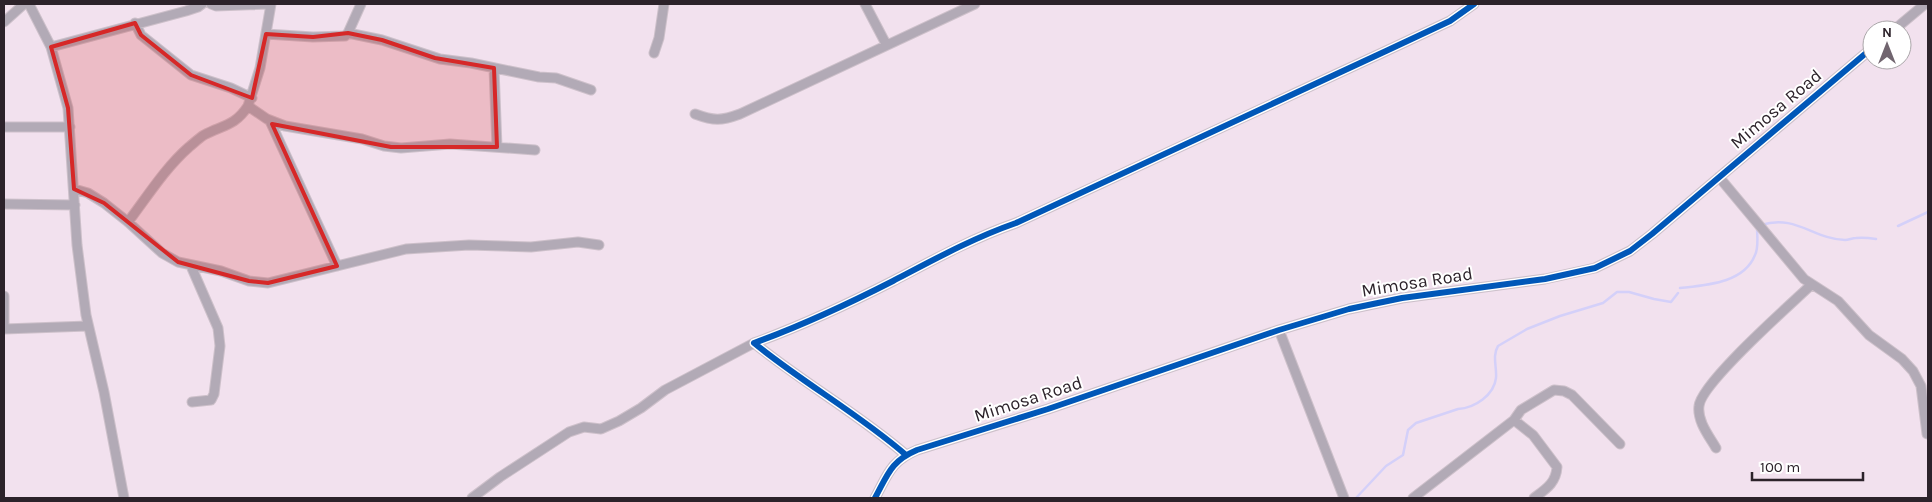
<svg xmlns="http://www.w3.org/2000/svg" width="1932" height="502" viewBox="0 0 1932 502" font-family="Karla,sans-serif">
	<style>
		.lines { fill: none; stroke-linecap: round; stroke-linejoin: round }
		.stream { stroke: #d4d0f9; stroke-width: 2.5 }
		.minor-casing { stroke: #cdc0ca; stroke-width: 11 }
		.minor { stroke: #b2aab6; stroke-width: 9 }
		.cycleway-casing { stroke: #fff; stroke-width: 9 }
		.cycleway { stroke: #0057b8; stroke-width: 6 }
		.marked { fill: #d62828; fill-opacity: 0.2; stroke: #d62828; stroke-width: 4; stroke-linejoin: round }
		.labels { text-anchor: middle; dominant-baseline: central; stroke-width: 4; stroke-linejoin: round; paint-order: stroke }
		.street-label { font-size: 18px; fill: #2c222a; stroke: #fff }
	</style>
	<rect width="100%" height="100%" fill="#f2e1ee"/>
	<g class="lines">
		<!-- stream -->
		<path class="stream" d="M1761,225c35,-11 52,14 84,15 4,0 7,-2 11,-2 7,-1 14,0 20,1
			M1898,226l30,-14
			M1680,288c27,-3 64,-5 75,-33 4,-8 2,-19 2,-28
			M1356,498l30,-32 17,-11 5,-25 8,-7 42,-14c17,-1 36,-14 38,-31 1,-11 -4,-22 2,-32l29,-17 33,-13 43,-13 14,-11h12l25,7 17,3 7,-9"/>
		<defs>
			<path id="minor" d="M29,4l22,43 17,61 9,137 9,70 18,77 20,106
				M211,4l5,2 55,-2
				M271,4l-11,64 -12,38 19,13 18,7 77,13 22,7 17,2 49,-4 85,6
				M865,4l21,40
				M4,22l20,-18
				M135,23l6,12 50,40 40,13 21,10
				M1894,30l31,-26
				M348,33l13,-29
				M266,34l47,3 32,-1 3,-3 34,7 58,19 31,4 68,14 17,1 35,12
				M51,47l135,-36 12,-4 4,-3
				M654,53l5,-15 5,-34
				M494,68l3,79
				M695,114c19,7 26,7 45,0l235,-110
				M270,121l67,145
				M4,127h66
				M1719,177l85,102 34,22 31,34 33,24 11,12 8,15 6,48
				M74,189l14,4 16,10 24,19 34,31 16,9 43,9 28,10 19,2 138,-34 63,-4 62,2 47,-5 21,3
				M4,204l71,1
				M128,222c19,-25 37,-54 61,-75 5,-4 10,-9 15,-12 19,-10 31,-9 44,-29
				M191,266l27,62 2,18 -6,48 -3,6 -19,2
				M4,296v28
				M4,329l84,-3
				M1279,330l65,168
				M1514,420l19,15 24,32c-1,16 -11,22 -23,31
				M1716,448c-7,-12 -19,-27 -17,-42 2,-23 91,-101 112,-121
				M906,455c-47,-41 -103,-72 -152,-112 47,-17 94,-39 139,-62 40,-21 80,-43 123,-58l370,-172 64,-30 24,-17
				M472,498l28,-21 69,-45 15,-5 17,2 18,-8 22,-13 24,-18 89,-47
				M875,498c13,-24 16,-37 42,-48l131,-41 231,-79 70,-21 53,-11 143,-19 50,-11 35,-17 22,-17 220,-186
				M1413,498l101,-78 7,-10 33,-20 10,1 8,4 48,49"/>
		</defs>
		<!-- minor casing -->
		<use href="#minor" class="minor-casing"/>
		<!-- minor -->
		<use href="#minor" class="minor"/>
		<defs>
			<path id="cycleway" d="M906,455c-47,-41 -103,-72 -152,-112 47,-17 94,-39 139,-62 40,-21 80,-43 123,-58l370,-172 64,-30 24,-17
				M875,498c13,-24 16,-37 42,-48l131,-41 231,-79 70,-21 53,-11 143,-19 50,-11 35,-17 22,-17 220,-186"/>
		</defs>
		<!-- cycleway casing -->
		<use href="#cycleway" class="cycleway-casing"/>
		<!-- cycleway -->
		<use href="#cycleway" class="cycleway"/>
	</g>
	<!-- marked area -->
	<path class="marked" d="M135,23l6,12 50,40 61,23 14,-64 47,3 35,-4 34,7 53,18 59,10 3,79h-106l-119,-23 65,142 -69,17 -19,-2 -71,-19 -74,-59 -30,-14 -6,-81 -17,-61z"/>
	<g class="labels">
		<!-- street labels -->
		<g class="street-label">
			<text transform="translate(1776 109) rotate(-40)">Mimosa Road</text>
			<text transform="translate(1417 282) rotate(-9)">Mimosa Road</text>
			<text transform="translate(1028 399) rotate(-18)">Mimosa Road</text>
		</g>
	</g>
	<!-- border -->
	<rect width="1932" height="502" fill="none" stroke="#2c222a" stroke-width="10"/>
	<!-- north arrow -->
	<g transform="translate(1887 45)"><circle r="24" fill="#ffffff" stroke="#aba7aa"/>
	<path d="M0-4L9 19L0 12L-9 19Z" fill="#71656f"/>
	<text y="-8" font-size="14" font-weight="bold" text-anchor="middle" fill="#2c222a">N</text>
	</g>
	<!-- scale -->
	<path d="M1752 472v8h111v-8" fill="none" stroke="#2c222a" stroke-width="2.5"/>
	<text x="1760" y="472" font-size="15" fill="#2c222a" stroke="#ffffff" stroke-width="4" paint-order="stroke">100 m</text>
</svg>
